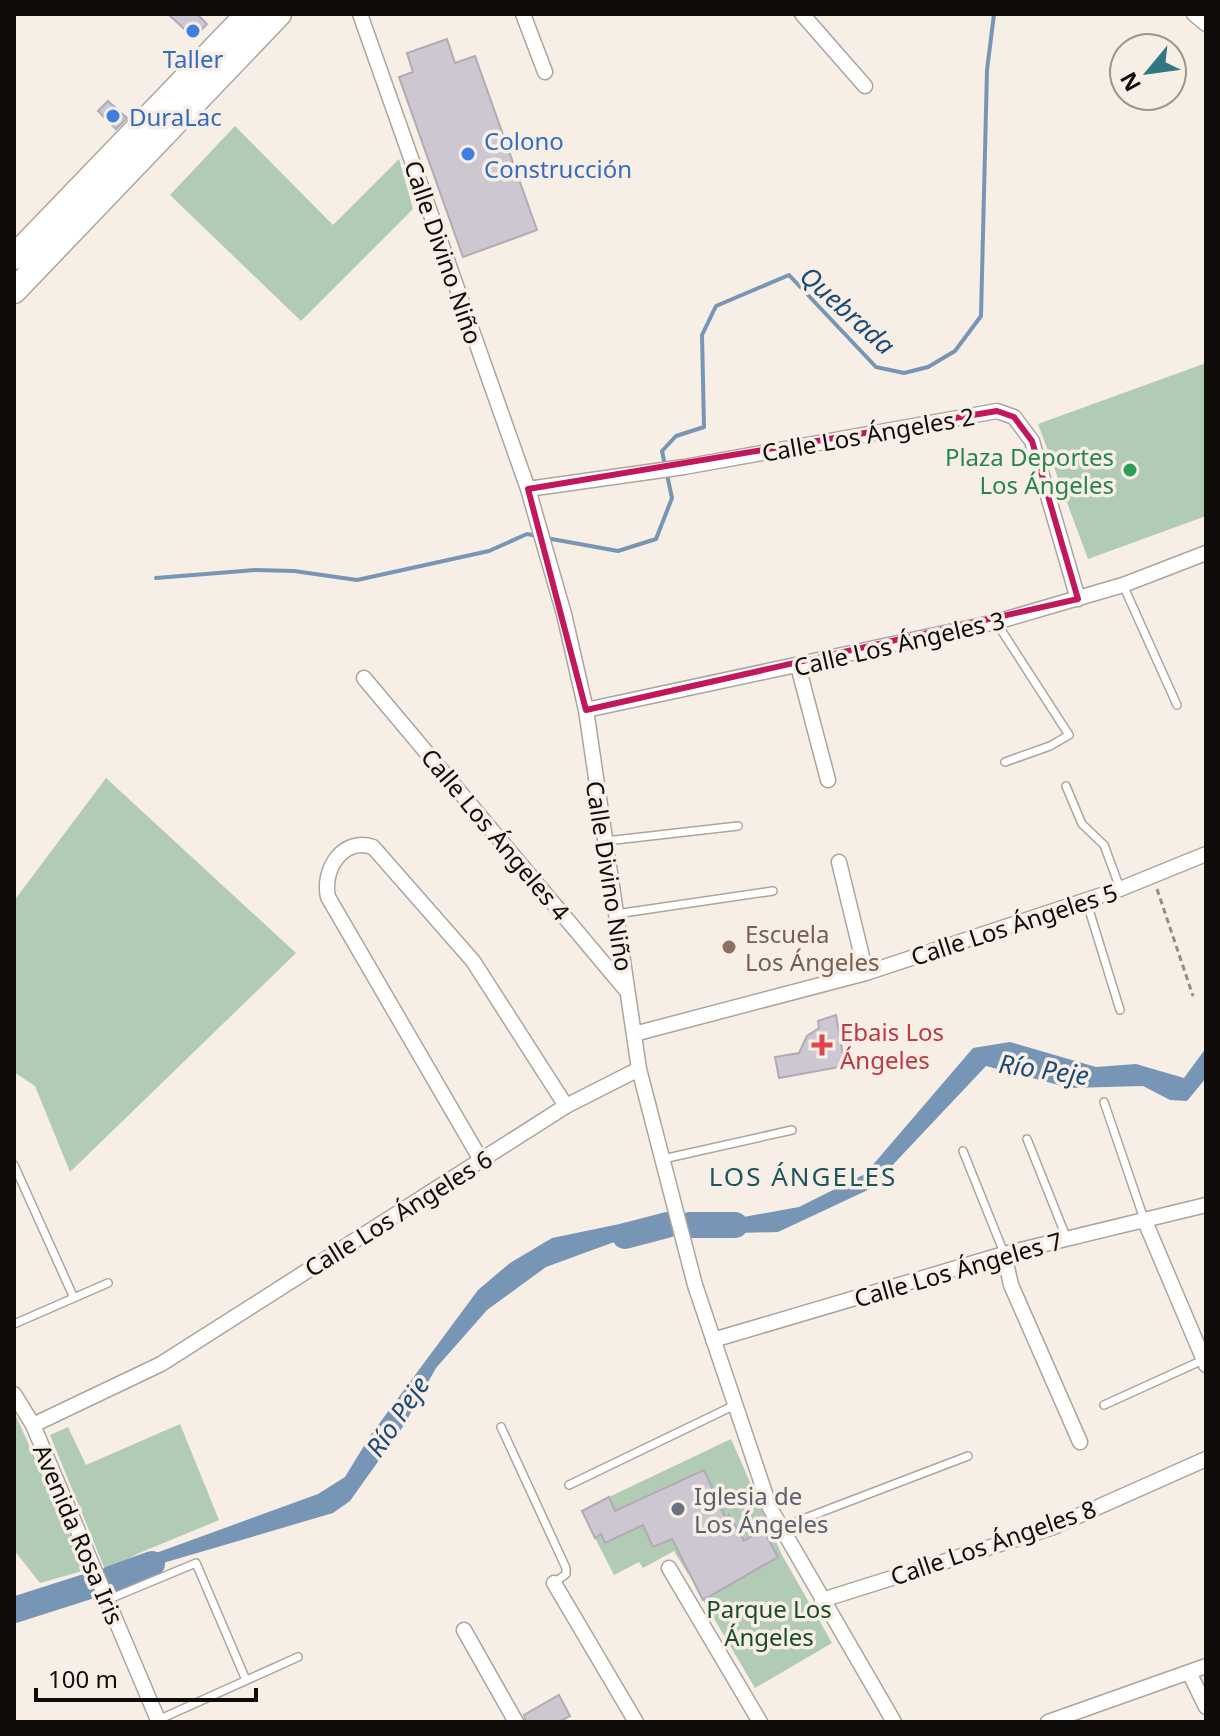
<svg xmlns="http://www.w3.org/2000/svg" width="1220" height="1736" viewBox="0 0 1220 1736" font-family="'Noto Sans',sans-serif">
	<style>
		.green { fill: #b1cbb4 }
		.water { fill: #7796b6 }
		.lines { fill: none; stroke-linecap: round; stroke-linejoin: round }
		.stream { stroke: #7796b6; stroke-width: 4 }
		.river { stroke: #7796b6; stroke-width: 26 }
		.building { fill: #cdc7d1; stroke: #b1abb5; stroke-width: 2 }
		.lane-casing { stroke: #ada59d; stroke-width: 10 }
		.street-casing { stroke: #ada59d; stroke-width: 17 }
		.highway-casing { stroke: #ada59d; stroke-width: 27 }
		.path { stroke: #938d88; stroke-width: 3; stroke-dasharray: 6 4; stroke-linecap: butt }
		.lane { stroke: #fff; stroke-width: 7 }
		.street { stroke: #fff; stroke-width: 14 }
		.highway { stroke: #fff; stroke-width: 24 }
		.marked { fill: none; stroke: #c2185b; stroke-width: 6; stroke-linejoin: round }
		.shop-dot { fill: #3f7fe0; stroke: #f7eee6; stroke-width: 3 }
		.leisure-dot { fill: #2e9e5b; stroke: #f7eee6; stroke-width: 3 }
		.education-dot { fill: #8d6e63; stroke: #f7eee6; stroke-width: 3 }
		.health-dot { fill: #e0444e; stroke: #f7eee6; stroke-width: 3 }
		.worship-dot { fill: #6b7280; stroke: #f7eee6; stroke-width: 3 }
		.labels { text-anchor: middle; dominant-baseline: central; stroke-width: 7; stroke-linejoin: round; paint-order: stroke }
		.shop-label { font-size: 24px; fill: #366cbe; stroke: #f7eee6; text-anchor: start }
		.street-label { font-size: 24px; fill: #0f0c0a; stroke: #f7eee6 }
		.leisure-label { font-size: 24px; fill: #27864d; stroke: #f7eee6; text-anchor: end }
		.education-label { font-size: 24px; fill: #785e54; stroke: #f7eee6; text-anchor: start }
		.health-label { font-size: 24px; fill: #be3a42; stroke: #f7eee6; text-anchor: start }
		.worship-label { font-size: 24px; fill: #5b616d; stroke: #f7eee6; text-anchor: start }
		.park-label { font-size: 24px; fill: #194f26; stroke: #f7eee6 }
		.water-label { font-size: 26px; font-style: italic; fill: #1d4b76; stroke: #f7eee6 }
		.neighbourhood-label { font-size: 26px; letter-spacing: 2px; fill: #1b555d; stroke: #f7eee6 }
	</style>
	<rect width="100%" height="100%" fill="#f7eee6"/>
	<!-- green -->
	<path class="green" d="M235,126l98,99 66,-66 14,50 -112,112 -131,-126z
		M1206,363v153l-118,43 -50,-135z
		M106,778l190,175 -226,219 -35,-86 -21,-14v-171z
		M14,1412l72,158 -46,13 -26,-33z
		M180,1424l39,96 -82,34 -31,18 -56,-137 18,-8 18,38z
		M731,1439l51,116 50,88 -77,45 -52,-88 75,-43 -15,-27 -75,44 -14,-23 -31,17 -4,-6 -25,13 -19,-37 6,-4 5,9 19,-10 -16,-36z"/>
	<!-- water -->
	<path class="water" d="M1010,1042l86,25 40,-3 48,14 22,-30v30l-19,23 -17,-1 -27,-14 -73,2 -84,-22 -116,123 -92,43 -41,1 -37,-8 99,-18 66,-33 108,-126z
		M634,1221l24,5 -112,41 -59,43 -51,58 -32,57 -54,76 -17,12 -211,62 23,-18 173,-63 27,-17 25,-41 108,-146 32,-27 42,-25z"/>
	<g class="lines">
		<!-- stream -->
		<path class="stream" d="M546,538l72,13 38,-12 16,-41 -10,-47 14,-15 28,-9 -2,-92 14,-29 73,-31 87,92 28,6 24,-6 27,-16 26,-35 6,-246 7,-56
			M156,578l99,-8 39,1 63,9 132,-29 38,-17 11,2"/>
		<!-- river -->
		<path class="river" d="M690,1225h45
			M625,1236l42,-11
			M111,1579l41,-15
			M14,1610l72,-23"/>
	</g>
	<!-- building -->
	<path class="building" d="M168,14h29l10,10 -13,14z
		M447,39l8,24 20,-7 62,174 -74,27 -64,-180 14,-5 -6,-19z
		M108,101l19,17 -11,11 -18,-18z
		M836,1015l9,51 -66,12 -4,-21 24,-4 8,-17 12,-8 -1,-7z
		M704,1470l21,47 4,-2 15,26 19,-11 15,27 -75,43 -31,-61 -19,8 -10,-22 -38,18 -4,-9 -6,4 -13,-27 27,-14 6,14z
		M559,1695l11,21 -11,6h-33l-2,-7z"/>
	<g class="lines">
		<defs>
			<path id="lane" d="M1123,585l54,120
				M996,622l73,113 -19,11 -45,16
				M1066,786l16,38 22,21 16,43
				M606,841l132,-15
				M1086,900l34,110
				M616,914l157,-23
				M1104,1102l40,117
				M1027,1139l40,100
				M963,1151l41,102
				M663,1159l129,-29
				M14,1165l60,133
				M14,1324l94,-41
				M1104,1405l99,-45
				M501,1427l65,141v6l-12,9
				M569,1485l166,-80
				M782,1527l186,-71
				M107,1600l89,-37 50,117
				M158,1720l140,-63"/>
			<path id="street" d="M360,14l168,475 36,125 22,96 53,359 56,216 75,223 124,214
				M523,14l22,58
				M802,14l63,72
				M1194,14l12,10
				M528,489l156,-22 313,-56 17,6 18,24 46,158
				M798,666l30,114
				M364,678l262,312
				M586,710l410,-88 127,-37 83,-32
				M839,862l27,111
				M634,1034l232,-61 254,-84 86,-35
				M481,1160l-153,-263c-6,-28 15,-60 45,-50l100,114 93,145
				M1144,1219l62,146
				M1004,1254l7,31 69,157
				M713,1340l291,-86 202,-49
				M14,1394l19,31 125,295
				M33,1425l128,-61 405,-258 73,-37
				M669,1568l91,154
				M554,1583l82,139
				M822,1600l229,-72 155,-69
				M464,1630l52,92
				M1189,1672l17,35
				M1048,1722l158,-56"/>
			<path id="highway" d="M14,257l234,-243
				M14,291l265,-277"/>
		</defs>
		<!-- lane casing -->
		<use href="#lane" class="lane-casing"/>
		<!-- street casing -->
		<use href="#street" class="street-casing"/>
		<!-- highway casing -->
		<use href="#highway" class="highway-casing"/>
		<!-- path -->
		<path class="path" d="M1157,889l36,107"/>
		<!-- lane -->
		<use href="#lane" class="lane"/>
		<!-- street -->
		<use href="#street" class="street"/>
		<!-- highway -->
		<use href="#highway" class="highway"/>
	</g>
	<!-- marked area -->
	<path class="marked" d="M997,411l17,6 18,24 46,158 -492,111 -58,-221z"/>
	<!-- markers -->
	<g class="shop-dot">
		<circle cx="193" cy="31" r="8"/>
		<circle cx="113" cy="116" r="8"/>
		<circle cx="468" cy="154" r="8"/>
	</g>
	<circle class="leisure-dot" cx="1130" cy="470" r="8"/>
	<circle class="education-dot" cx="729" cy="947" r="8"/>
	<path class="health-dot" d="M818 1033h8v8h8v8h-8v8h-8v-8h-8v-8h8z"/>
	<circle class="worship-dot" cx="678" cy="1509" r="8"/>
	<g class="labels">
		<!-- shop labels -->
		<g class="shop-label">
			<text x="193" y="58" text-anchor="middle">Taller</text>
			<text x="129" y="116">DuraLac</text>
			<text x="484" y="140">Colono<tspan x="484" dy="28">Construcción</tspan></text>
		</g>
		<!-- street labels -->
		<g class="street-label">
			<text transform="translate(444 252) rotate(71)">Calle Divino Niño</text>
			<text transform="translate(868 434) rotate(-10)">Calle Los Ángeles 2</text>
			<text transform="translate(899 643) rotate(-13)">Calle Los Ángeles 3</text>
			<text transform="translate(496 834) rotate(50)">Calle Los Ángeles 4</text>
			<text transform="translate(610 876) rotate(81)">Calle Divino Niño</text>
			<text transform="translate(1014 924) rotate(-18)">Calle Los Ángeles 5</text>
			<text transform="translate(398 1213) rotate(-32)">Calle Los Ángeles 6</text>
			<text transform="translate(958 1269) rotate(-16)">Calle Los Ángeles 7</text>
			<text transform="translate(79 1534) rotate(67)">Avenida Rosa Iris</text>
			<text transform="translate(993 1542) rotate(-19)">Calle Los Ángeles 8</text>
		</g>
		<!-- leisure labels -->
		<g class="leisure-label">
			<text x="1114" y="456">Plaza Deportes<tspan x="1114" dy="28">Los Ángeles</tspan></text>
		</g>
		<!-- education labels -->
		<g class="education-label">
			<text x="745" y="933">Escuela<tspan x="745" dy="28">Los Ángeles</tspan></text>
		</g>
		<!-- health labels -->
		<g class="health-label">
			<text x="840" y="1031">Ebais Los<tspan x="840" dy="28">Ángeles</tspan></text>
		</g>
		<!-- worship labels -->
		<g class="worship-label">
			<text x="694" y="1495">Iglesia de<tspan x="694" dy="28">Los Ángeles</tspan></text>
		</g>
		<!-- park labels -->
		<g class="park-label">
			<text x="769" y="1608">Parque Los<tspan x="769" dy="28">Ángeles</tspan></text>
		</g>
		<!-- water labels -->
		<g class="water-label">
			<text transform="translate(848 310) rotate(42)">Quebrada</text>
			<text transform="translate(1044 1069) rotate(8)">Río Peje</text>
			<text transform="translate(397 1416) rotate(-56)">Río Peje</text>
		</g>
		<!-- neighbourhood labels -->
		<g class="neighbourhood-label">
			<text x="803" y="1176">LOS ÁNGELES</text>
		</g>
	</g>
	<!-- border -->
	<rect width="1220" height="1736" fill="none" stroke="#0f0c0a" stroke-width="32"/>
	<!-- north arrow -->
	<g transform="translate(1148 72) rotate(241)"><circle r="38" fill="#f7eee6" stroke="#9a948e" stroke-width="2"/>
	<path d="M0-6L14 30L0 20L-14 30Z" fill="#2f7781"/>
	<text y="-12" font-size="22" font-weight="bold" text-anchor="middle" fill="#0f0c0a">N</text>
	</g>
	<!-- scale -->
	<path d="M36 1688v12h220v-12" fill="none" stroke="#0f0c0a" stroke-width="4"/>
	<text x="48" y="1688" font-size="24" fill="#0f0c0a" stroke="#f7eee6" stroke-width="6" paint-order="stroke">100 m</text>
</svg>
